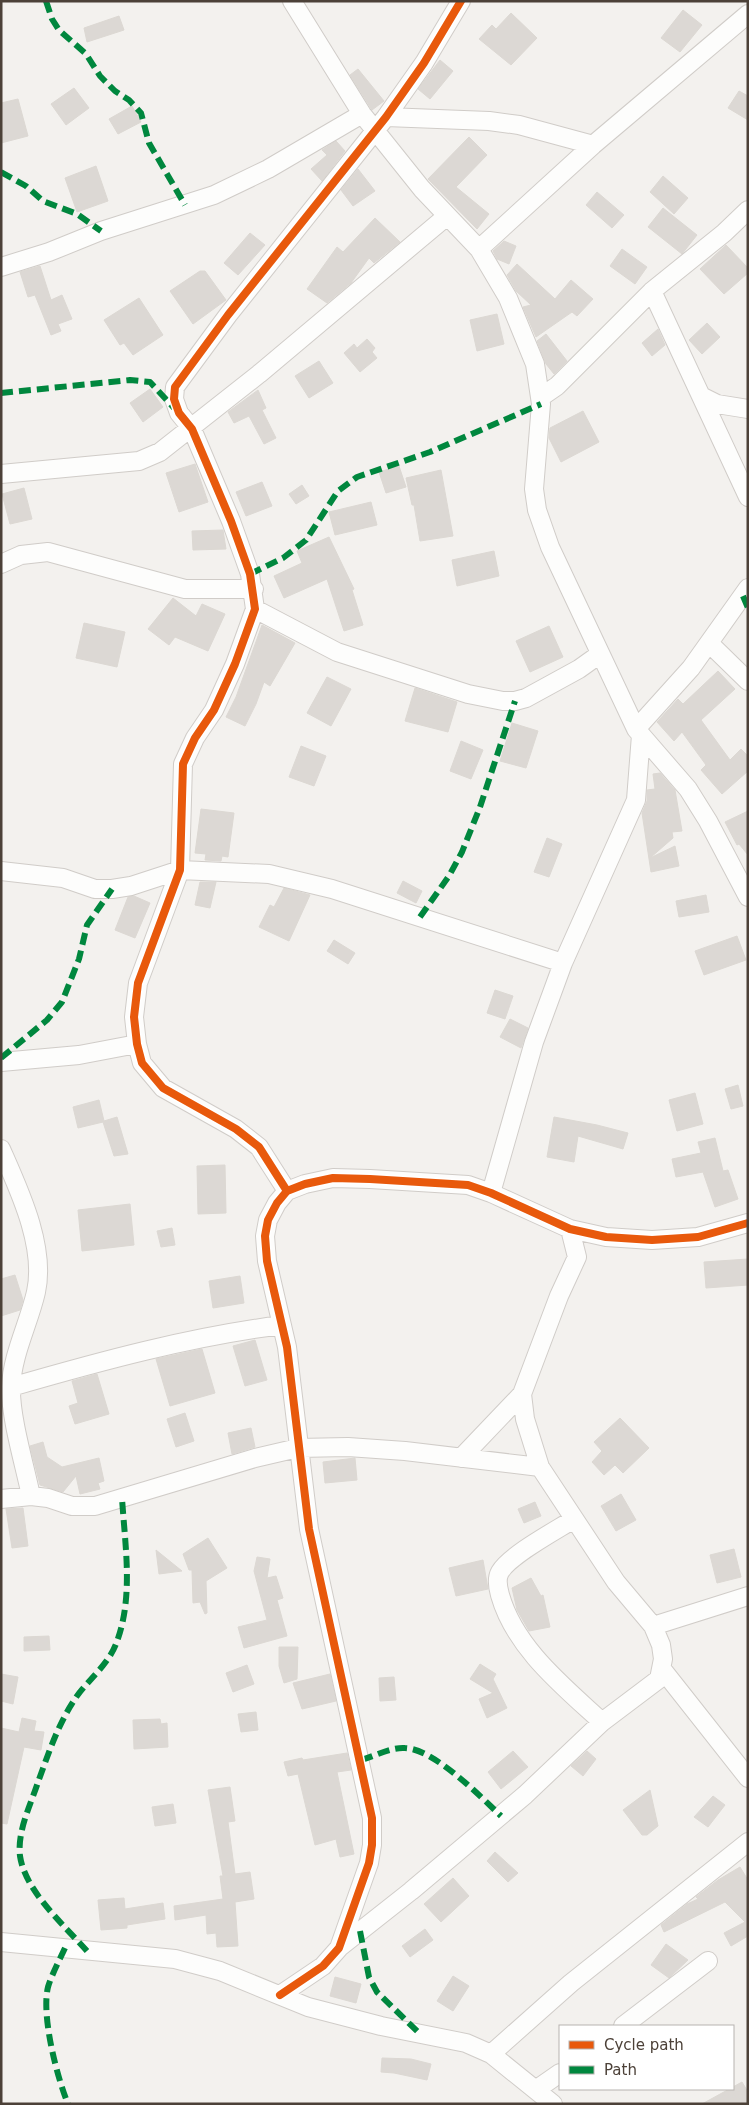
<svg xmlns="http://www.w3.org/2000/svg" width="749" height="2105" viewBox="0 0 749 2105" font-family="'DejaVu Sans',sans-serif">
	<style>
		.building { fill: #dcd8d4; stroke: #dcd8d3 }
		.lines { fill: none; stroke-linecap: round; stroke-linejoin: round }
		.minor-casing { stroke: #d0ccc8; stroke-width: 20 }
		.minor { stroke: #fdfdfc; stroke-width: 18 }
		.quiet { stroke: #00873e; stroke-width: 6; stroke-dasharray: 12 6; stroke-linecap: butt }
		.cycleway-casing { stroke: #fff; stroke-width: 11 }
		.cycleway { stroke: #e8590c; stroke-width: 8 }
	</style>
	<rect width="100%" height="100%" fill="#f3f1ee"/>
	<!-- building -->
	<path class="building" d="M683,10l19,15 -22,27 -19,-14z
		M511,13l26,25 -26,27 -32,-26 13,-14 4,4z
		M119,16l5,14 -37,12 -3,-14z
		M440,60l13,11 -23,28 -12,-10z
		M358,69l26,32 -12,9 -22,-35z
		M74,88l15,20 -23,17 -15,-21z
		M739,91l9,5v24l-20,-12z
		M18,99l10,37 -27,7v-40z
		M132,106l9,16 -23,12 -9,-15z
		M469,137l18,18 -31,32 33,27 -12,15 -49,-50z
		M336,141l9,10 -23,30 -11,-12 16,-14 -5,-5z
		M96,166l12,35 -31,11 -12,-34z
		M358,169l17,22 -22,15 -12,-16z
		M663,176l25,22 -14,16 -24,-22z
		M597,192l27,23 -12,13 -26,-23z
		M663,208l34,27 -15,19 -34,-27z
		M375,218l25,24 -26,21 -5,-5 -18,25 -24,20 -20,-14 30,-42 6,5z
		M250,233l15,12 -27,30 -14,-12z
		M504,241l12,5 -7,18 -12,-5 -4,-8z
		M726,245l22,23v5l-24,21 -24,-25z
		M622,249l25,18 -12,17 -25,-18z
		M517,264l38,35 16,-19 22,19 -16,17 -5,-4 -36,25 -13,-30 8,-2 -15,-14 -9,-16z
		M40,266l11,34 11,-5 10,24 -14,5 3,7 -10,4 -16,-40 -7,2 -8,-25z
		M200,271h5l21,29 -33,24 -23,-33z
		M139,298l24,37 -30,20 -9,-12 -4,2 -16,-25z
		M497,314l7,30 -27,7 -7,-31z
		M707,323l13,14 -18,17 -13,-14z
		M658,329l7,16 -13,11 -10,-13z
		M546,334l21,27 -13,13 -8,-10 -9,-23z
		M367,339l8,9 -3,4 5,6 -17,14 -16,-19 10,-9 3,4z
		M319,361l14,22 -24,15 -14,-22z
		M150,389l13,18 -20,15 -13,-19z
		M258,390l8,18 -4,2 14,28 -12,6 -15,-28 -15,7 -6,-11z
		M583,411l16,31 -38,20 -12,-24 1,-10z
		M195,464l13,38 -29,10 -13,-39z
		M399,466l7,21 -20,6 -7,-21z
		M441,470l12,66 -33,5 -6,-36h-2l-6,-27z
		M262,482l10,24 -26,10 -10,-24z
		M302,485l7,11 -13,8 -7,-10z
		M24,488l8,31 -22,5 -8,-30z
		M371,502l6,23 -42,10 -6,-23z
		M223,530l3,19 -33,1 -1,-19z
		M329,537l25,52 -2,1 11,35 -19,6 -17,-52 -43,19 -10,-22 28,-13 -5,-12z
		M494,551l5,25 -42,10 -5,-26z
		M173,598l23,18 6,-12 23,10 -17,37 -33,-14 -6,8 -21,-16z
		M84,623l41,9 -8,35 -41,-9z
		M262,625l33,18 -25,43 -6,-4 -8,22 -11,22 -19,-9 10,-20z
		M549,626l14,31 -33,15 -14,-31z
		M718,671l17,18 -34,31 29,40 11,-11 7,7v15l-26,23 -21,-24 5,-5 -24,-33 -8,9 -17,-19 21,-23 5,5z
		M327,677l24,12 -20,37 -24,-13z
		M415,688l42,14 -9,30 -43,-11z
		M512,723l26,8 -12,37 -26,-7z
		M461,741l22,9 -12,29 -21,-8z
		M301,746l25,10 -12,30 -25,-9z
		M660,773l15,17 7,41 -10,1 1,6 -23,20 25,-12 4,20 -28,6 -9,-59 5,-12v-11l8,-1 -2,-15z
		M201,809l33,4 -6,44 -6,-1 -1,5 -16,-1 1,-6 -11,-1z
		M748,811v44l-9,-11 -2,1 -12,-23z
		M547,838l15,6 -13,33 -15,-5z
		M403,881l19,10 -6,12 -19,-10z
		M200,882h16l-6,26 -15,-3z
		M284,888l26,7 -21,46 -30,-14 11,-22 4,2z
		M706,895l3,17 -30,5 -3,-16z
		M134,896l16,7 -15,35 -20,-8 13,-33z
		M737,936l9,24 -42,15 -9,-24z
		M334,940l21,13 -7,11 -21,-13z
		M495,990l18,6 -8,23 -18,-6z
		M510,1019l18,9 -7,20 -21,-11z
		M738,1085l5,21 -12,3 -6,-20z
		M695,1093l8,31 -26,7 -8,-31z
		M99,1100l5,21 13,-4 11,37 -14,2 -11,-34 -25,6 -5,-21z
		M554,1117l43,8 31,8 -5,16 -45,-13 -4,26 -27,-5z
		M715,1138l8,33 5,-1 10,29 -23,8 -12,-35 -27,5 -4,-18 29,-6 -3,-11z
		M225,1165l1,48 -28,1 -1,-48z
		M130,1204l4,41 -52,6 -4,-41z
		M172,1228l3,17 -14,2 -4,-16z
		M748,1259v26l-42,3 -2,-26z
		M15,1275l8,25 -3,10 -19,6v-37z
		M240,1276l4,27 -31,5 -4,-27z
		M255,1340l12,40 -22,6 -12,-40z
		M202,1349l13,44 -45,13 -14,-47z
		M97,1374l12,40 -34,10 -6,-18 9,-3 -6,-22z
		M185,1413l9,28 -18,6 -9,-28z
		M620,1418l29,30 -26,25 -8,-8 -11,10 -12,-13 10,-11 -8,-9z
		M251,1428l4,19 -23,7 -4,-21z
		M43,1442l4,15 15,10 37,-9 5,23 -6,2 2,6 -20,5 -4,-18 -13,16 -23,-7 -10,-39z
		M355,1458l2,22 -32,3 -2,-21z
		M621,1494l15,26 -20,11 -15,-25z
		M535,1502l6,14 -17,7 -6,-14z
		M23,1508l5,38 -16,2 -6,-39z
		M208,1538l19,30 -21,13 1,32 -2,1 -5,-12 -7,1 -1,-33h-3l-6,-16z
		M734,1549l7,28 -24,6 -7,-28z
		M156,1550l26,21 -23,3z
		M257,1557l13,2 -3,19 9,-2 7,22 -6,2 10,36 -43,12 -6,-21 29,-7 -13,-49z
		M483,1560l5,29 -32,7 -7,-28z
		M531,1578l10,18 2,-1 7,32 -21,4 -12,-21 -5,-22z
		M49,1636l1,14 -26,1v-14z
		M279,1647h19l-1,32 -13,4 -5,-17z
		M480,1664l16,10 -3,5 14,29 -20,10 -8,-19 14,-6 -23,-14z
		M247,1665l7,19 -21,8 -7,-19z
		M1,1674l17,3 -5,27 -12,-3z
		M330,1674l6,27 -34,8 -9,-26z
		M394,1677l2,23 -16,1 -1,-23z
		M256,1712l2,18 -17,2 -3,-18z
		M22,1718l14,3 -2,10 10,1 -3,18 -17,-3 -17,77 -6,-1v-95l18,4z
		M160,1719l1,5 6,-1 1,24 -34,2 -1,-29z
		M513,1751l15,16 -27,22 -13,-17z
		M587,1751l9,8 -13,17 -12,-10z
		M347,1753l4,17 -14,2 17,82 -14,3 -4,-18 -21,6 -17,-71 -10,2 -4,-14 18,-4 1,2z
		M230,1787l5,34 -7,1 7,52 15,-2 4,27 -19,3 3,44 -21,1 -1,-14 -9,1 -1,-19 -31,5 -1,-14 49,-7 -3,-23h3l-15,-86z
		M650,1790l8,36 -11,9h-5l-19,-25z
		M713,1796l12,9 -17,22 -14,-10z
		M173,1804l3,19 -21,3 -3,-19z
		M495,1852l23,21 -10,9 -21,-21z
		M740,1867l8,13v56l-17,10 -7,-13 21,-11 -20,-20 -61,30 -3,-7 26,-21 11,-5 -2,-2 22,-17z
		M453,1878l16,18 -28,26 -17,-18z
		M124,1898l1,11 38,-6 2,16 -38,6v3l-26,2 -3,-30z
		M425,1929l8,11 -23,17 -8,-11z
		M666,1944l22,16 -19,18 -18,-13z
		M453,1976l16,10 -16,25 -16,-10z
		M335,1977l26,7 -5,19 -26,-7z
		M382,2058l29,1 20,5 -4,16 -33,-7 -13,-1z
		M742,2082l6,10v12h-46z"/>
	<g class="lines">
		<defs>
			<path id="minor" d="M292,1l70,113 60,75 57,60 29,49 27,66 6,40 -7,85 3,21 13,37 86,182 52,60 20,32 40,76
				M386,117l103,4 30,4 74,20
				M479,249l114,-104 155,-131
				M1,267l48,-15 52,-21 113,-36 54,-26 94,-55
				M652,291l96,206
				M701,396l16,8 31,5
				M541,397l16,-11 95,-95 72,-58 24,-23
				M1,474l138,-13 21,-9 99,-78 188,-158
				M1,564l20,-9 27,-3 137,37h69
				M255,609l82,43 131,42 35,7h12l11,-3 53,-29 21,-15
				M710,644l38,37
				M636,729l55,-61 57,-80
				M1,871l62,7 32,11h17l19,-3 49,-16 89,4 63,15 231,74
				M1,1062l78,-7 58,-11
				M1,1149c18,41 45,97 35,143 -7,31 -24,63 -25,95 -1,30 14,79 20,109
				M287,1191l-28,-44 -23,-18 -73,-41 -21,-25 -5,-19 -3,-27 4,-34 42,-113 3,-106 12,-26 19,-28 21,-46 20,-55 -5,-35 -19,-53 -39,-92 -13,-16 -5,-14 1,-12 53,-72 158,-198 38,-54 37,-62
				M491,1193l43,-151 29,-79 73,-163 5,-65
				M11,1387c90,-26 178,-50 271,-62
				M461,1458l61,-64
				M1,1499l30,-3 17,2 24,8h23l160,-48 43,-10 50,-1 57,4 135,16
				M574,1519c-19,12 -64,36 -74,53 -4,7 -2,16 0,23 15,53 63,91 102,127
				M653,1626l95,-30
				M662,1669l86,109
				M1,1942l174,17 45,12 88,36 73,19 85,17 25,11 62,50
				M340,1947l71,-56 114,-96 77,-73 57,-43 4,-20 -2,-14 -8,-19 -37,-44 -76,-115 -15,-48 -3,-25 37,-98 18,-39 -7,-28
				M280,1995l43,-29 16,-18 30,-85 3,-18v-27l-63,-289 -22,-182 -20,-86 -2,-25 3,-16 9,-17 10,-12 18,-7 28,-6 37,1 98,6 23,8 79,36 36,8 46,3 46,-3 50,-14
				M623,2026l85,-65
				M491,2054l80,-71 177,-141
				M537,2089l23,-16"/>
		</defs>
		<!-- minor casing -->
		<use href="#minor" class="minor-casing"/>
		<!-- minor -->
		<use href="#minor" class="minor"/>
		<!-- quiet -->
		<path class="quiet" d="M46,1l6,18 7,11 27,24 14,22 15,15 14,9 12,13 8,30 36,62
			M1,172l25,14 17,15 34,13 24,17
			M1,393l129,-13 20,2 24,26
			M250,574l33,-16 23,-18 32,-49 19,-14 73,-25 111,-48
			M743,596l5,12
			M420,917l29,-41 13,-24 18,-45 35,-106
			M1,1058l46,-38 15,-18 17,-43 8,-34 25,-36
			M361,1760c14,-4 30,-13 44,-12 29,1 75,48 96,68
			M360,1931l9,46 8,15 43,42
			M65,1948c-6,13 -13,26 -17,39 -7,29 9,90 20,117
			M87,1951c-23,-26 -62,-60 -67,-95 -3,-25 11,-52 18,-74 10,-27 19,-55 35,-80 12,-20 34,-35 43,-58 18,-46 9,-98 6,-146"/>
		<defs>
			<path id="cycleway" d="M287,1191l-28,-44 -23,-18 -73,-41 -21,-25 -5,-19 -3,-27 4,-34 42,-113 3,-106 12,-26 19,-28 21,-46 20,-55 -5,-35 -19,-53 -39,-92 -13,-16 -5,-14 1,-12 53,-72 158,-198 38,-54 37,-62
				M280,1995l43,-29 16,-18 30,-85 3,-18v-27l-63,-289 -22,-182 -20,-86 -2,-25 3,-16 9,-17 10,-12 18,-7 28,-6 37,1 98,6 23,8 79,36 36,8 46,3 46,-3 50,-14"/>
		</defs>
		<!-- cycleway casing -->
		<use href="#cycleway" class="cycleway-casing"/>
		<!-- cycleway -->
		<use href="#cycleway" class="cycleway"/>
	</g>
	<!-- border -->
	<rect width="749" height="2105" fill="none" stroke="#4c4138" stroke-width="5"/>
	<!-- legend -->
	<rect x="559" y="2025" width="175" height="65" fill="#ffffff" stroke="#b7b3af"/>
	<rect x="569" y="2041" width="25" height="8" fill="#e8590c" stroke="#b7b3af"/>
	<text x="604" y="2050" font-size="15" fill="#4c4138">Cycle path</text>
	<rect x="569" y="2066" width="25" height="8" fill="#00873e" stroke="#b7b3af"/>
	<text x="604" y="2075" font-size="15" fill="#4c4138">Path</text>
</svg>
